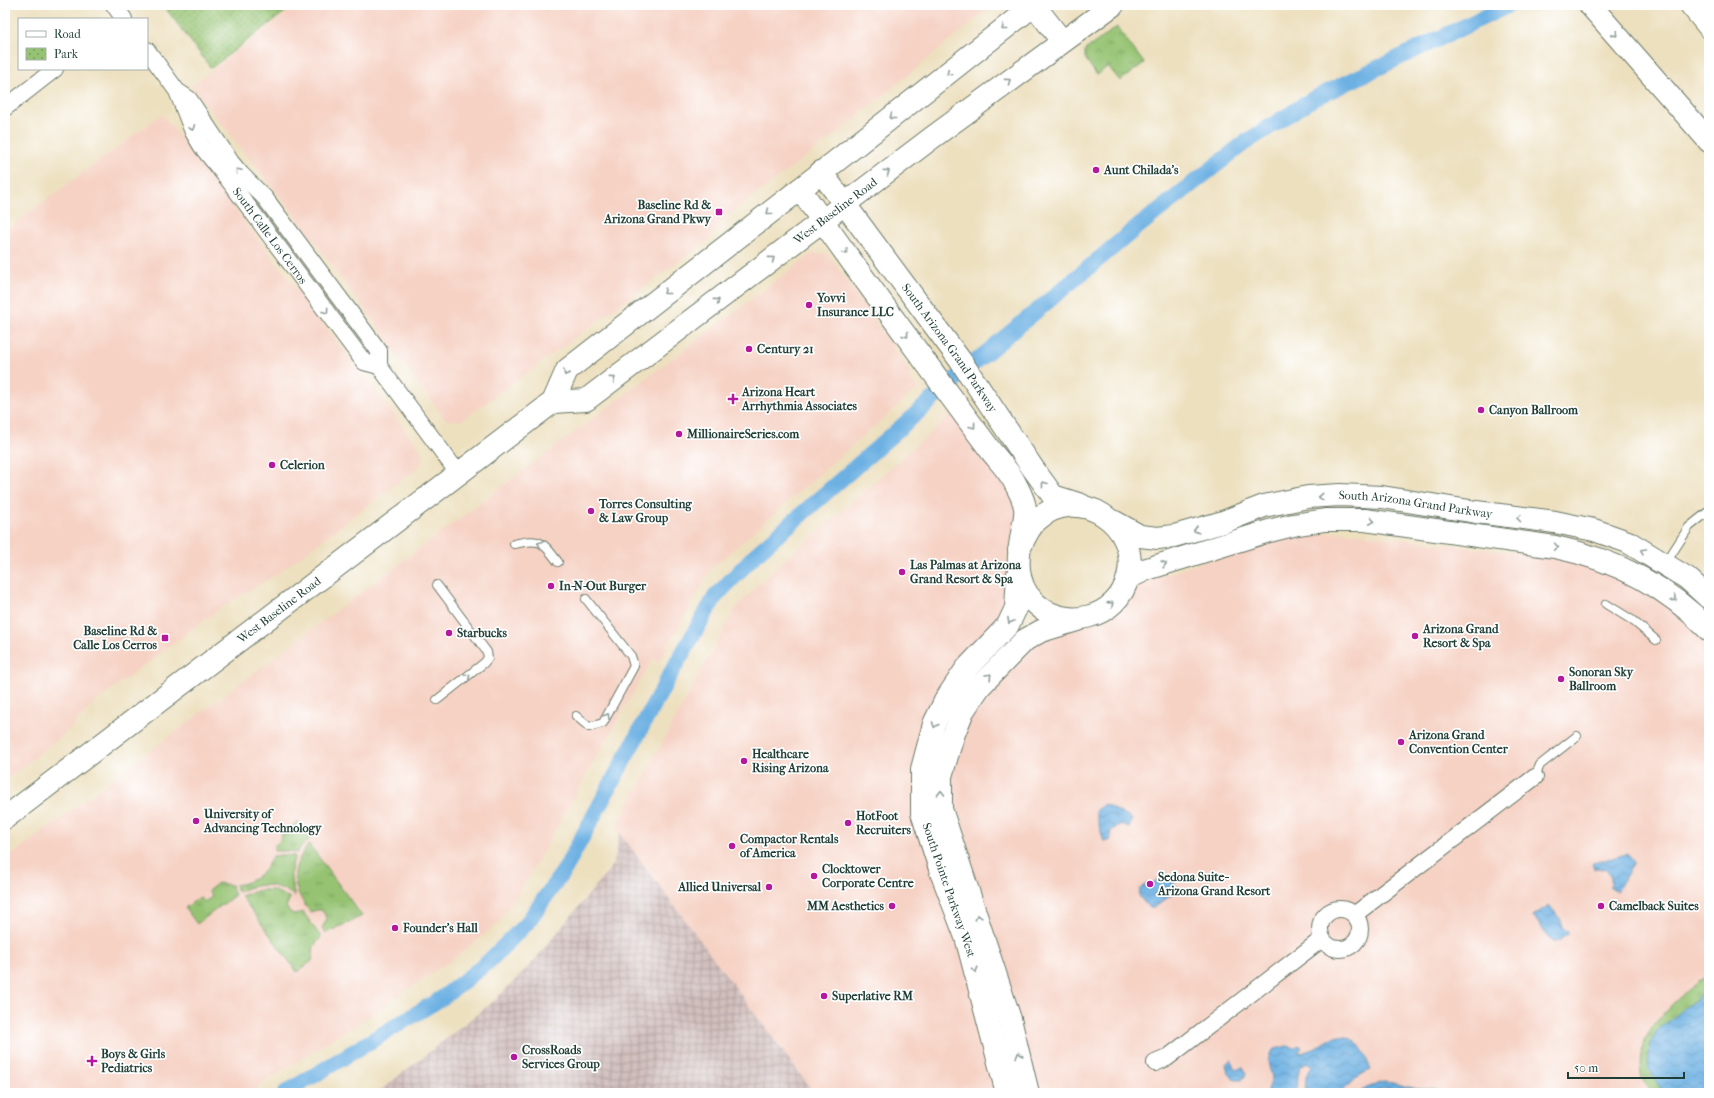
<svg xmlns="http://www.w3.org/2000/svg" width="1714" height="1098" viewBox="0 0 1714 1098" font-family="'IM FELL French Canon',serif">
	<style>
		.built { fill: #f6d2c4 }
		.industrial { fill: url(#industrial-grid) }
		.grass { fill: url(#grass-tufts); stroke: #5a8053 }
		.park { fill: url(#park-dots); stroke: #5a8053 }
		.water { fill: url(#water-waves); stroke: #46778c }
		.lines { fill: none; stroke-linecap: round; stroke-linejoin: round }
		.canal { stroke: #6db1e3; stroke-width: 16 }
		.lane-casing { stroke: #677665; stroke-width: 10 }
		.street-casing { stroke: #677665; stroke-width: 18 }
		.secondary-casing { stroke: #677665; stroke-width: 24 }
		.primary-casing { stroke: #677665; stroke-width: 24 }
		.highway-casing { stroke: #677665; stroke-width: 24 }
		.lane { stroke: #fff; stroke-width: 8 }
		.street { stroke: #fff; stroke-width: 16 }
		.secondary { stroke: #fff; stroke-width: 22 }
		.primary { stroke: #fff; stroke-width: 22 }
		.highway { stroke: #fff; stroke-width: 22 }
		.oneway { stroke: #8f9e9a }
		.poi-dot { fill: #b5179e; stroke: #fff; stroke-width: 1.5 }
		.labels { text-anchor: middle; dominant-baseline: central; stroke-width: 3.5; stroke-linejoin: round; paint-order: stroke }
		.poi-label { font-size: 12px; font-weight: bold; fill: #1f3d34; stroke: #fff; text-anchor: start }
		.street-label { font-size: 12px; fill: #1f3d34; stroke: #fff }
	</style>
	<defs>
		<pattern id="industrial-grid" width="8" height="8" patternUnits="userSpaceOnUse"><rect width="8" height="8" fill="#d1bfbe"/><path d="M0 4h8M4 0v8" fill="none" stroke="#a99c9b"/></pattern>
		<pattern id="grass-tufts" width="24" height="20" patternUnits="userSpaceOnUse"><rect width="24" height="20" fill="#95c372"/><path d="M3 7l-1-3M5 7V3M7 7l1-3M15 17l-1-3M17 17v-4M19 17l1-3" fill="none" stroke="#79a05e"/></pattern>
		<pattern id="park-dots" width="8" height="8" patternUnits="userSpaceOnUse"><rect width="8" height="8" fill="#95c372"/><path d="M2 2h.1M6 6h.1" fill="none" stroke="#79a05e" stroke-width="1.8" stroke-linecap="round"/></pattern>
		<pattern id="water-waves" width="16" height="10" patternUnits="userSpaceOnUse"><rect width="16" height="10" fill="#6db1e3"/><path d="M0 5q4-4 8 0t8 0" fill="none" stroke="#5991b9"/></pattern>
	</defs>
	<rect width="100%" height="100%" fill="#fff"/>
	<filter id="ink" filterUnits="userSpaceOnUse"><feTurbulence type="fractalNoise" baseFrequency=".025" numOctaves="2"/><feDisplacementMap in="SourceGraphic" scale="8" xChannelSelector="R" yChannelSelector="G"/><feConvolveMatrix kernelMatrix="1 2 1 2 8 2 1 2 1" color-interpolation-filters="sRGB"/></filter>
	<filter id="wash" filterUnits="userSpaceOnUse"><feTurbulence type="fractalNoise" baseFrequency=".012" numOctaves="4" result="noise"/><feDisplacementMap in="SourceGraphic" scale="16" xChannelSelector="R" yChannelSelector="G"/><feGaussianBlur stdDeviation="0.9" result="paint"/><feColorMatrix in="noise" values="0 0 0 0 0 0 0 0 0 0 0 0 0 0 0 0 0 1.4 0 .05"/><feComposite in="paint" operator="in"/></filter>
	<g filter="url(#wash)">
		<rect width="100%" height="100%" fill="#ede0bf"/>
		<!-- built -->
		<path class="built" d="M297,5h696l-157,129 -112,85 -17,22 -246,180 -16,-2 -151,-205 -103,-128z
			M162,114l257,334 3,7v5l-2,6 -143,108 -59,36 -122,91 -34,35 -57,45v-550z
			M827,253l84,120 -2,3 9,12 -206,180 -54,95 -5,-5 -124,218 -31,47 -41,33 -97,66 -90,56 -19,15h-246v-233l807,-606z
			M952,414l63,84 3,15 -11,42v59l-73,96 26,223 41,160h-187l-198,-265 119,-219 41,-42 41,-34z
			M1343,532l200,24 32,7 44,15 52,30 30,25 8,8v349l-49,103h-626l-87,-284 8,-68 36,-55 41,-40 92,-41 13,-16 12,-9 130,-43z"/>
		<!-- industrial -->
		<path class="industrial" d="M620,833l194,260h-437l118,-93 38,-38 80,-97z"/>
		<!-- grass -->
		<path class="grass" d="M1117,27l27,36 -24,18 -12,-15 -10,8h-2l-11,-16v-8z
			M298,822l3,4 6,1 8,7 -14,13 -4,6 -6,-2h-17v-5l7,-6 -1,-2 3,-5z
			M309,844l53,72 -36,17 -4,-5 5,-9 -5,-9h-5l-7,2c-19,-25 -21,-43 -1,-68z
			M282,855l13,1c-6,14 -5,26 0,40 -18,-13 -37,-14 -57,-4l-3,-7c21,-3 28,-12 38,-29z
			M218,883l13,2 4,10 -38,29 -12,-16 15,-11 4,5 8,-5 -4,-6z
			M260,890h13l17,8 -4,9 3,4 6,4 8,-3 18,25 -7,9 -2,15 -15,11 -56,-76z
			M1709,976v117h-57c-3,-5 -8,-10 -10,-15 -4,-10 -1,-30 4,-40 10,-21 42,-51 63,-62z"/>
		<!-- park -->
		<path class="park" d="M163,5h119l7,4 -78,59z"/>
		<!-- water -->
		<path class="water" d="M1104,804l28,15 -3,8 -10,-2 -8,6 -1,9 -6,2 -9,-31z
			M1627,854l7,8 -17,29 -8,-4 2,-2v-9l-6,-7 -9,-1 -2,1 -1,-6z
			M1166,873l13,16 -25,19h-5l-10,-12 1,-8 7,-4 3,1z
			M1549,905l12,15v5l3,5 4,1v3l-11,8h-5l-19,-26z
			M1709,988v105h-46l-15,-27 2,-23 7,-12z
			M1340,1036c21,2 24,17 31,34 -13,5 -21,12 -29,23h-37l1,-16 6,-11 -4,-4c-14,5 -9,20 -11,31h-30l5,-15c-2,-13 -9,-17 3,-29l12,-3 8,2 3,-3 4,2 -3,5 2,1 15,-5 18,-11z
			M1231,1059l3,9 4,1 5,-2 3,8 -4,5h-8l-6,-8 -2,-8z
			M1383,1082c9,0 17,3 26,5 12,2 23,0 35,6h-41l-12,-4h-10l-8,4h-13l9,-7z"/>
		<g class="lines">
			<!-- canal -->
			<path class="canal" d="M285,1093l157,-95 46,-36 39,-39 38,-54 106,-196 44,-76 40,-42 219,-192 156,-130 113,-89 70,-45 196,-94"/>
		</g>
	</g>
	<g filter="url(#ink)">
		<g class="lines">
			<defs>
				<path id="lane" d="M514,544c27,-6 28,-3 44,18
					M1665,564l24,-37 20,-16
					M1606,604l26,16 24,20
					M437,700l47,-37 4,-5 -1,-6 -50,-67
					M576,716l13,11 14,-4 31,-57 -3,-10 -45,-57
					M1535,777l5,-12 37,-29"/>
				<g id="street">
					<path d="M114,5l10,14"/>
					<path id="s1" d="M147,50l30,41 16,41 9,15 25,31 137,184 15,4 79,107"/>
					<path d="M180,93l9,6 42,63 10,12 24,24 114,153v15"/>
					<path d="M5,108l50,-39"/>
					<circle cx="1340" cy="929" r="20"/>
					<path d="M1354,915l181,-138"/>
					<path d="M1155,1063l12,-5 155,-119"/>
				</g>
				<g id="secondary">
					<path id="s2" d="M821,172l139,188 72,107 21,29 28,9"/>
					<path d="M800,189c48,69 99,137 149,205 14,19 28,38 42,57 8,10 18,20 24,32 4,8 9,16 10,25 1,6 -1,13 -2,20 -5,25 -10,54 11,74 30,30 84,17 94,-25 13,-53 -50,-94 -91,-57 -9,8 -13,19 -18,30"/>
					<path id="s3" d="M1115,522l25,14 18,2 16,-2 49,-14 41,-16 44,-9 32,-2 42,2 94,15 79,10 39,8 34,12 59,36 22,20"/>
					<path d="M1128,578l19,-9 122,-38 24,-6 32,-5h40l190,27c58,12 112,39 154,83"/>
					<path d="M1007,1093l-41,-156 -25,-65 -19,-59v-44l12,-45 12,-25 21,-31 41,-43 8,-17 2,-34"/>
					<path d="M1028,1093l-18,-74 -69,-210v-33l12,-40 10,-25 17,-25 45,-46 16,-9 36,-11"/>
				</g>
				<g id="primary">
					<path d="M1034,5l28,36"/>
					<path id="s4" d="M553,402l33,-2 347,-263 180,-132"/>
					<path id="s5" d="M5,818l548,-416 14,-32 273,-212 194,-153"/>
				</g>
				<path id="highway" d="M1590,5l119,136
					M1691,5l18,22"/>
			</defs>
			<!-- lane casing -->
			<use href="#lane" class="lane-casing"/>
			<!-- street casing -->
			<use href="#street" class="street-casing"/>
			<!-- secondary casing -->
			<use href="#secondary" class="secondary-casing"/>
			<!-- primary casing -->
			<use href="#primary" class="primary-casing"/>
			<!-- highway casing -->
			<use href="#highway" class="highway-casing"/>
			<!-- lane -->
			<use href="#lane" class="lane"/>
			<!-- street -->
			<use href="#street" class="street"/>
			<!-- secondary -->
			<use href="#secondary" class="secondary"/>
			<!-- primary -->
			<use href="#primary" class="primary"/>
			<!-- highway -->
			<use href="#highway" class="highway"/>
		</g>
		<!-- one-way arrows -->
		<defs><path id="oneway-chevron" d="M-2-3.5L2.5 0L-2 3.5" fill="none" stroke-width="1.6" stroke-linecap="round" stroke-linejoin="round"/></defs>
		<g class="oneway">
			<use href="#oneway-chevron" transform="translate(1004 28) rotate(141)"/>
			<use href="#oneway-chevron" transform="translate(1615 34) rotate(49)"/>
			<use href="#oneway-chevron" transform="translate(949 73) rotate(141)"/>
			<use href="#oneway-chevron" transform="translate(1008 81) rotate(-36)"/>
			<use href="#oneway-chevron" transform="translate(892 117) rotate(142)"/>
			<use href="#oneway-chevron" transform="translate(192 128) rotate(67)"/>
			<use href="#oneway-chevron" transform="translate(238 171) rotate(-130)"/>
			<use href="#oneway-chevron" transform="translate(887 172) rotate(-37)"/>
			<use href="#oneway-chevron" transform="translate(769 212) rotate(142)"/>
			<use href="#oneway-chevron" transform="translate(845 252) rotate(54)"/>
			<use href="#oneway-chevron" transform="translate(772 259) rotate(-37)"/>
			<use href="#oneway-chevron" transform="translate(666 292) rotate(142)"/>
			<use href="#oneway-chevron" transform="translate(717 301) rotate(-37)"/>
			<use href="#oneway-chevron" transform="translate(326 311) rotate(54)"/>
			<use href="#oneway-chevron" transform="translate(906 335) rotate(54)"/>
			<use href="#oneway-chevron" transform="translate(566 373) rotate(120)"/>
			<use href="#oneway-chevron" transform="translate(613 379) rotate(-37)"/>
			<use href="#oneway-chevron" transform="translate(973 426) rotate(53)"/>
			<use href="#oneway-chevron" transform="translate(1044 484) rotate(-127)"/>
			<use href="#oneway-chevron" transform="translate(1321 497) rotate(177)"/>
			<use href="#oneway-chevron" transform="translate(1519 518) rotate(-173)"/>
			<use href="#oneway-chevron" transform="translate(1372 521) rotate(8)"/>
			<use href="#oneway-chevron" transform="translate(1196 530) rotate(165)"/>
			<use href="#oneway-chevron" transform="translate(540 544) rotate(-157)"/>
			<use href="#oneway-chevron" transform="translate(1556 547) rotate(10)"/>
			<use href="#oneway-chevron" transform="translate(1643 551) rotate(-149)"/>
			<use href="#oneway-chevron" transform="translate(1164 564) rotate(-16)"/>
			<use href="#oneway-chevron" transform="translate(1674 599) rotate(37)"/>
			<use href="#oneway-chevron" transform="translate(1111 604) rotate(-42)"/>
			<use href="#oneway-chevron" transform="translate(1010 621) rotate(119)"/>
			<use href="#oneway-chevron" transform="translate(468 676) rotate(-38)"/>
			<use href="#oneway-chevron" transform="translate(989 676) rotate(-47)"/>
			<use href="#oneway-chevron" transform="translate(607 716) rotate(-59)"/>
			<use href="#oneway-chevron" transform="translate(935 725) rotate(110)"/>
			<use href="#oneway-chevron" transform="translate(941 793) rotate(-89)"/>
			<use href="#oneway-chevron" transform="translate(978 917) rotate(-108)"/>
			<use href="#oneway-chevron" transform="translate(975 970) rotate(75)"/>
			<use href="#oneway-chevron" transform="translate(1019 1055) rotate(-104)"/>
		</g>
	</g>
	<!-- markers -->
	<g class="poi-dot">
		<circle cx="1096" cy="170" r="4"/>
		<rect x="715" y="208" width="8" height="8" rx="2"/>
		<circle cx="809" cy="305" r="4"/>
		<circle cx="749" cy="349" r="4"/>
		<path d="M731 393h4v4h4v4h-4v4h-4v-4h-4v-4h4z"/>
		<circle cx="1481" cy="410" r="4"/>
		<circle cx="679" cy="434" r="4"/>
		<circle cx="272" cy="465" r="4"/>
		<circle cx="591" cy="511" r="4"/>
		<circle cx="902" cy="572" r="4"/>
		<circle cx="551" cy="586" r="4"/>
		<circle cx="449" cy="633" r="4"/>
		<circle cx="1415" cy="636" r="4"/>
		<rect x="161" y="634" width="8" height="8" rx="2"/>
		<circle cx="1561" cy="679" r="4"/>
		<circle cx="1401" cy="742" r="4"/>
		<circle cx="744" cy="761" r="4"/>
		<circle cx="196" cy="821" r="4"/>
		<circle cx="848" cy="823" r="4"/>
		<circle cx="732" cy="846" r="4"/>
		<circle cx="814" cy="876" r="4"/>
		<circle cx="1150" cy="884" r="4"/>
		<circle cx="769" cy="887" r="4"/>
		<circle cx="892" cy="906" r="4"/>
		<circle cx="1601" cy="906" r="4"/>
		<circle cx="395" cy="928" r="4"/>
		<circle cx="824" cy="996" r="4"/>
		<circle cx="514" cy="1057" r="4"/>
		<path d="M90 1055h4v4h4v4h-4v4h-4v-4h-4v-4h4z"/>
	</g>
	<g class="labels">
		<!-- poi labels -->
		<g class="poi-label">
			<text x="1104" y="170">Aunt Chilada's</text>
			<text x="711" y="205" text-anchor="end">Baseline Rd &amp;<tspan x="711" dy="14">Arizona Grand Pkwy</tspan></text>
			<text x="817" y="298">Yovvi<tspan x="817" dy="14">Insurance LLC</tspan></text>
			<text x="757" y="349">Century 21</text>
			<text x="742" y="392">Arizona Heart<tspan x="742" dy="14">Arrhythmia Associates</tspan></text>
			<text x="1489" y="410">Canyon Ballroom</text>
			<text x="687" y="434">MillionaireSeries.com</text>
			<text x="280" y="465">Celerion</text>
			<text x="599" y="504">Torres Consulting<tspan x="599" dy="14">&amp; Law Group</tspan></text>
			<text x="910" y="565">Las Palmas at Arizona<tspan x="910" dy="14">Grand Resort &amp; Spa</tspan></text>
			<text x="559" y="586">In-N-Out Burger</text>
			<text x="1423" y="629">Arizona Grand<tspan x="1423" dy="14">Resort &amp; Spa</tspan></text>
			<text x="157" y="631" text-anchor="end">Baseline Rd &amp;<tspan x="157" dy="14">Calle Los Cerros</tspan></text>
			<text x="457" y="633">Starbucks</text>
			<text x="1569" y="672">Sonoran Sky<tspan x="1569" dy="14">Ballroom</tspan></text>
			<text x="1409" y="735">Arizona Grand<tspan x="1409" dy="14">Convention Center</tspan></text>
			<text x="752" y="754">Healthcare<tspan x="752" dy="14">Rising Arizona</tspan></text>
			<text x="204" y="814">University of<tspan x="204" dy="14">Advancing Technology</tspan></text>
			<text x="856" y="816">HotFoot<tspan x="856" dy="14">Recruiters</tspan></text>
			<text x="740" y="839">Compactor Rentals<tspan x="740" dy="14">of America</tspan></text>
			<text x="822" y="869">Clocktower<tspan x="822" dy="14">Corporate Centre</tspan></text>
			<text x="1158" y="877">Sedona Suite-<tspan x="1158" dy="14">Arizona Grand Resort</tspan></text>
			<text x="761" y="887" text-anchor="end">Allied Universal</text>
			<text x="884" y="906" text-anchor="end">MM Aesthetics</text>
			<text x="1609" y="906">Camelback Suites</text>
			<text x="403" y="928">Founder's Hall</text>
			<text x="832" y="996">Superlative RM</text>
			<text x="522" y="1050">CrossRoads<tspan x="522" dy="14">Services Group</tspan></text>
			<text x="101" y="1054">Boys &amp; Girls<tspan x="101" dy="14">Pediatrics</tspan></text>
		</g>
		<!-- street labels -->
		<g class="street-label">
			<text stroke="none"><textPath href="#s4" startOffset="346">West Baseline Road</textPath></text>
			<text stroke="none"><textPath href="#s1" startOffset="224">South Calle Los Cerros</textPath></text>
			<text stroke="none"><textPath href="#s2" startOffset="218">South Arizona Grand Parkway</textPath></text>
			<text stroke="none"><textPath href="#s3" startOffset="311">South Arizona Grand Parkway</textPath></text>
			<text stroke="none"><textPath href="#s5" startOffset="344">West Baseline Road</textPath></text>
			<text transform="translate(949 890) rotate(71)">South Pointe Parkway West</text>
		</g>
	</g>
	<!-- margin -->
	<rect width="1714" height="1098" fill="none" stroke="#fff" stroke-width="20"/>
	<!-- legend -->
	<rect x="18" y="18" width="130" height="52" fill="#ffffff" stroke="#a5b1ae"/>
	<rect x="26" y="31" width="20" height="6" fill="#ffffff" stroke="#a5b1ae"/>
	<text x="54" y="38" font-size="12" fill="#1f3d34">Road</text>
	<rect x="26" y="48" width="20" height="12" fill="url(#park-dots)" stroke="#a5b1ae"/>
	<text x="54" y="58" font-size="12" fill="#1f3d34">Park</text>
	<!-- scale -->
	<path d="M1568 1072v6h116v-6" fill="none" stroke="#1f3d34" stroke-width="2"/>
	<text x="1574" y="1072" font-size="12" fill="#1f3d34" stroke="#ffffff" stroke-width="3" paint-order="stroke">50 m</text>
</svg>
